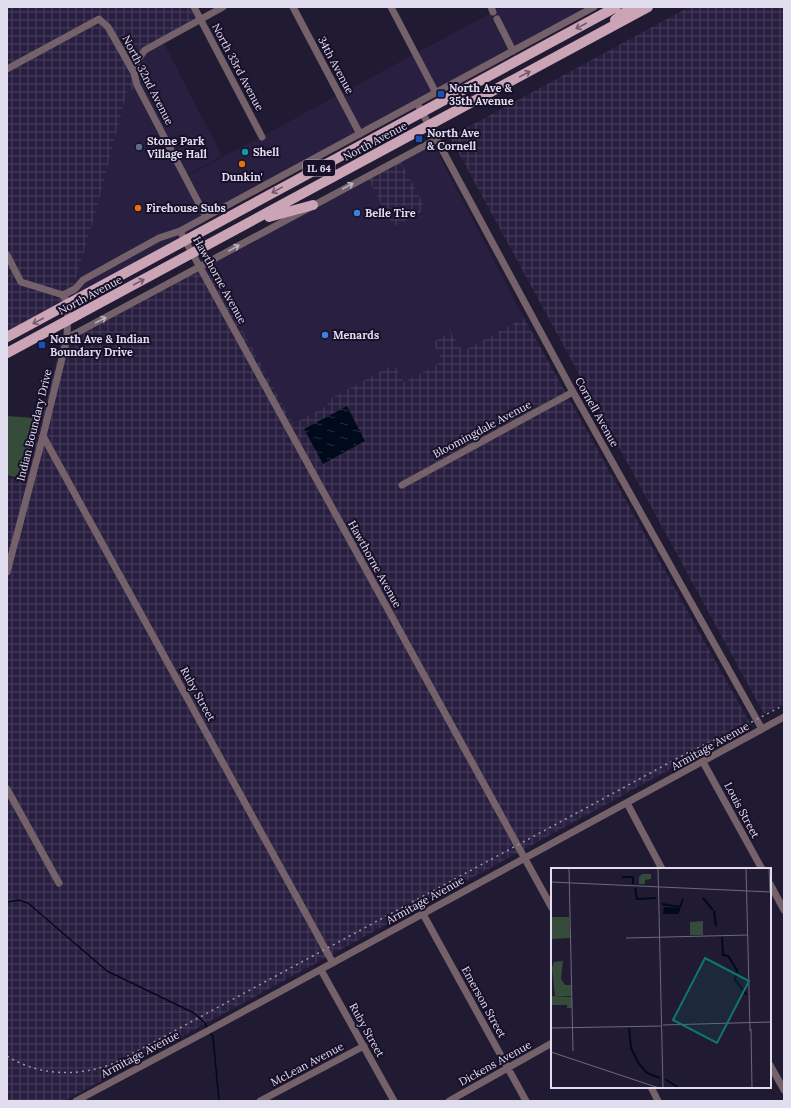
<svg xmlns="http://www.w3.org/2000/svg" width="791" height="1108" viewBox="0 0 791 1108" font-family="Lora,serif">
	<style>
		.built { fill: #292041 }
		.industrial { fill: url(#industrial-grid) }
		.grass { fill: #354c3b }
		.water { fill: url(#water-ripples) }
		.lines { fill: none; stroke-linecap: round; stroke-linejoin: round }
		.stream { stroke: #000a1a; stroke-width: 1.5 }
		.street { stroke: #74616a; stroke-width: 7 }
		.primary { stroke: #cba4b6; stroke-width: 10 }
		.rail { stroke: #9d98ac; stroke-width: 1.5; stroke-dasharray: 2 4; stroke-linecap: butt }
		.oneway { stroke: #725a70 }
		.oneway2 { stroke: #bab2c0 }
		.transit-dot { fill: #1a4fb4; stroke: #181029; stroke-width: 1.5 }
		.service-dot { fill: #5c6f8a; stroke: #181029; stroke-width: 1.5 }
		.culture-dot { fill: #0f9aa8; stroke: #181029; stroke-width: 1.5 }
		.food-dot { fill: #e8710a; stroke: #181029; stroke-width: 1.5 }
		.shop-dot { fill: #3f7fe0; stroke: #181029; stroke-width: 1.5 }
		.labels { text-anchor: middle; dominant-baseline: central; stroke-width: 4; stroke-linejoin: round; paint-order: stroke }
		.shield { fill: #181029; stroke: #a4a0b3; stroke-width: 1 }
		.shield-label { font-size: 10px; font-weight: bold; fill: #e0ddee }
		.street-label { font-size: 11px; fill: #e0ddee; stroke: #181029 }
		.poi-label { font-size: 11px; font-weight: bold; fill: #e0ddee; stroke: #181029; text-anchor: start }
		.inset-river { fill: none; stroke: #000a1a; stroke-width: 2 }
		.inset-road { fill: none; stroke: #6d687e; stroke-width: 1 }
		.view { fill: #0f766e; fill-opacity: 0.15; stroke: #0f766e; stroke-width: 2 }
		.inset-edge { fill: none; stroke: #e0ddee; stroke-width: 2 }
	</style>
	<defs>
		<pattern id="industrial-grid" width="8" height="8" patternUnits="userSpaceOnUse"><rect width="8" height="8" fill="#292041"/><path d="M0 4h8M4 0v8" fill="none" stroke="#48405d"/></pattern>
		<pattern id="water-ripples" width="26" height="14" patternUnits="userSpaceOnUse"><rect width="26" height="14" fill="#000a1a"/><path d="M2 4q2-2 4 0t4 0M15 11q2-2 4 0t4 0" fill="none" stroke="#252d3c"/></pattern>
	</defs>
	<rect width="100%" height="100%" fill="#211a33"/>
	<!-- built -->
	<path class="built" d="M502,7h92l-388,210 -20,-40z
		M161,38l61,118 -40,22 23,45 -128,72 -4,-7 23,-77 31,-119 17,-45z
		M433,144l91,174 -59,32 -4,-1 -9,-17 -14,32 -34,18 -10,-18 -68,37 2,4 -35,20 -85,-159 160,-87 26,48 6,-66z"/>
	<!-- industrial -->
	<path class="industrial" d="M7,7h184l6,10 -53,30 -9,41 -8,4 -31,119 -23,77 4,7 -70,38z
		M689,7h95v696l-20,11 -314,-577z
		M400,161l26,48 -33,18 -25,-48z
		M208,266l85,158 35,-19 -2,-4 68,-37 10,18 34,-18 2,-7 -7,-15 18,-10 10,17 4,1 59,-32 227,407 -687,376h-57v-624l19,5 36,-143 26,-14z"/>
	<!-- grass -->
	<path class="grass" d="M7,416l27,2 3,4 -13,58 -17,-5z"/>
	<!-- water -->
	<path class="water" d="M347,406l18,35 -42,23 -19,-35z"/>
	<g class="lines">
		<!-- stream -->
		<path class="stream" d="M7,902l12,-2 9,3 79,68 87,42 10,9 4,7
			M210,1032l3,5 6,64"/>
		<!-- street -->
		<path class="street" d="M194,7l68,130
			M293,7l67,127
			M391,7l45,86
			M491,7l2,5
			M497,19l16,32
			M7,69l92,-50 9,8 26,46 3,12 69,132
			M134,73l3,-12 8,-11 78,-43
			M417,103l156,289 189,337
			M180,231l372,677
			M7,255l14,27 42,13 5,9 -1,34 -24,98 -36,136
			M63,295l12,-6 8,-9 76,-42 21,-7 414,-224
			M67,338l370,-199
			M43,436l290,527
			M402,485l171,-93
			M703,762l59,107
			M7,789l52,94
			M627,803l35,66
			M770,884l14,26
			M423,914l103,187
			M321,970l73,131
			M770,1065l14,25
			M651,1087l7,14
			M76,1101l137,-73 571,-311
			M260,1101l104,-55
			M449,1101l103,-58"/>
		<!-- primary -->
		<path class="primary" d="M615,20l17,-13
			M269,217l44,-12
			M7,337l609,-330
			M7,353l641,-346"/>
		<!-- rail -->
		<path class="rail" d="M7,1056c34,21 74,21 110,6l504,-273 68,-37 55,-26 40,-21"/>
	</g>
	<!-- one-way arrows -->
	<defs><path id="oneway-shaft" d="M-6 0H5M1.5-3L5.5 0L1.5 3" fill="none" stroke-width="1.6" stroke-linecap="round" stroke-linejoin="round"/></defs>
	<g class="oneway">
		<use href="#oneway-shaft" transform="translate(581 26) rotate(152)"/>
		<use href="#oneway-shaft" transform="translate(525 74) rotate(-28)"/>
		<use href="#oneway-shaft" transform="translate(277 190) rotate(151)"/>
		<use href="#oneway-shaft" transform="translate(139 282) rotate(-28)"/>
		<use href="#oneway-shaft" transform="translate(38 321) rotate(152)"/>
	</g>
	<g class="oneway2">
		<use href="#oneway-shaft" transform="translate(348 186) rotate(-28)"/>
		<use href="#oneway-shaft" transform="translate(234 248) rotate(-29)"/>
		<use href="#oneway-shaft" transform="translate(101 320) rotate(-28)"/>
	</g>
	<!-- markers -->
	<g class="transit-dot">
		<rect x="437" y="90" width="8" height="8" rx="2"/>
		<rect x="415" y="135" width="8" height="8" rx="2"/>
		<rect x="38" y="341" width="8" height="8" rx="2"/>
	</g>
	<circle class="service-dot" cx="139" cy="147" r="4"/>
	<circle class="culture-dot" cx="245" cy="152" r="4"/>
	<g class="food-dot">
		<circle cx="242" cy="164" r="4"/>
		<circle cx="138" cy="208" r="4"/>
	</g>
	<g class="shop-dot">
		<circle cx="357" cy="213" r="4"/>
		<circle cx="325" cy="335" r="4"/>
	</g>
	<g class="labels">
		<!-- shield labels -->
		<rect class="shield" x="303" y="160" width="32" height="16" rx="3"/>
		<g class="shield-label">
			<text x="319" y="168">IL 64</text>
		</g>
		<!-- street labels -->
		<g class="street-label">
			<text transform="translate(336 65) rotate(62)">34th Avenue</text>
			<text transform="translate(238 67) rotate(62)">North 33rd Avenue</text>
			<text transform="translate(148 80) rotate(63)">North 32nd Avenue</text>
			<text transform="translate(375 141) rotate(-28)">North Avenue</text>
			<text transform="translate(220 280) rotate(61)">Hawthorne Avenue</text>
			<text transform="translate(90 295) rotate(-28)">North Avenue</text>
			<text transform="translate(597 412) rotate(61)">Cornell Avenue</text>
			<text transform="translate(34 425) rotate(-76)">Indian Boundary Drive</text>
			<text transform="translate(482 429) rotate(-28)">Bloomingdale Avenue</text>
			<text transform="translate(375 564) rotate(61)">Hawthorne Avenue</text>
			<text transform="translate(198 694) rotate(61)">Ruby Street</text>
			<text transform="translate(710 746) rotate(-29)">Armitage Avenue</text>
			<text transform="translate(742 810) rotate(62)">Louis Street</text>
			<text transform="translate(425 900) rotate(-29)">Armitage Avenue</text>
			<text transform="translate(484 1002) rotate(61)">Emerson Street</text>
			<text transform="translate(367 1030) rotate(61)">Ruby Street</text>
			<text transform="translate(140 1054) rotate(-28)">Armitage Avenue</text>
			<text transform="translate(495 1063) rotate(-29)">Dickens Avenue</text>
			<text transform="translate(307 1064) rotate(-28)">McLean Avenue</text>
		</g>
		<!-- poi labels -->
		<g class="poi-label">
			<text x="449" y="88">North Ave &amp;<tspan x="449" dy="13">35th Avenue</tspan></text>
			<text x="427" y="133">North Ave<tspan x="427" dy="13">&amp; Cornell</tspan></text>
			<text x="147" y="141">Stone Park<tspan x="147" dy="13">Village Hall</tspan></text>
			<text x="253" y="152">Shell</text>
			<text x="242" y="177" text-anchor="middle">Dunkin'</text>
			<text x="146" y="208">Firehouse Subs</text>
			<text x="365" y="213">Belle Tire</text>
			<text x="333" y="335">Menards</text>
			<text x="50" y="339">North Ave &amp; Indian<tspan x="50" dy="13">Boundary Drive</tspan></text>
		</g>
	</g>
	<!-- overview -->
	<g transform="translate(551 868)">
		<rect width="220" height="220" fill="#211a33"/>
		<path d="M91,6h9v5l-6,1v4h-6v-7z" fill="#354c3b"/>
		<path d="M152,53v14h-13v-13zM12,93l-2,18 4,6h6l1,11h-17l-3,-28 2,-6zM1,128l20,1v11h-5v-3h-15z" fill="#354c3b"/>
		<path d="M0,49h18l1,21 -19,1z" fill="#354c3b"/>
		<path d="M113,39l16,1v3l-2,3h-15z" fill="#000a1a"/>
		<path class="inset-river" d="M71,9h11v7M84,20l2,11 19,-1M152,30l10,12M111,36l18,3 3,-8M163,43l2,15M171,69l1,18 5,1 9,14 -2,10 12,15M78,160l2,20 8,16 8,9 13,5M114,211l14,9"/>
		<path class="inset-road" d="M18,0l4,183M107,0l5,220M195,0l4,163M218,0l1,24M0,14l220,10M75,70l122,-3M112,157l108,-3M0,160l110,-2M200,161l1,59M0,184l108,36M132,220h17"/>
		<path class="view" d="M154,90l44,23 -32,62 -44,-23z"/>
		<rect width="220" height="220" class="inset-edge"/>
	</g>
	<!-- border -->
	<rect width="791" height="1108" fill="none" stroke="#e0ddee" stroke-width="16"/>
</svg>
